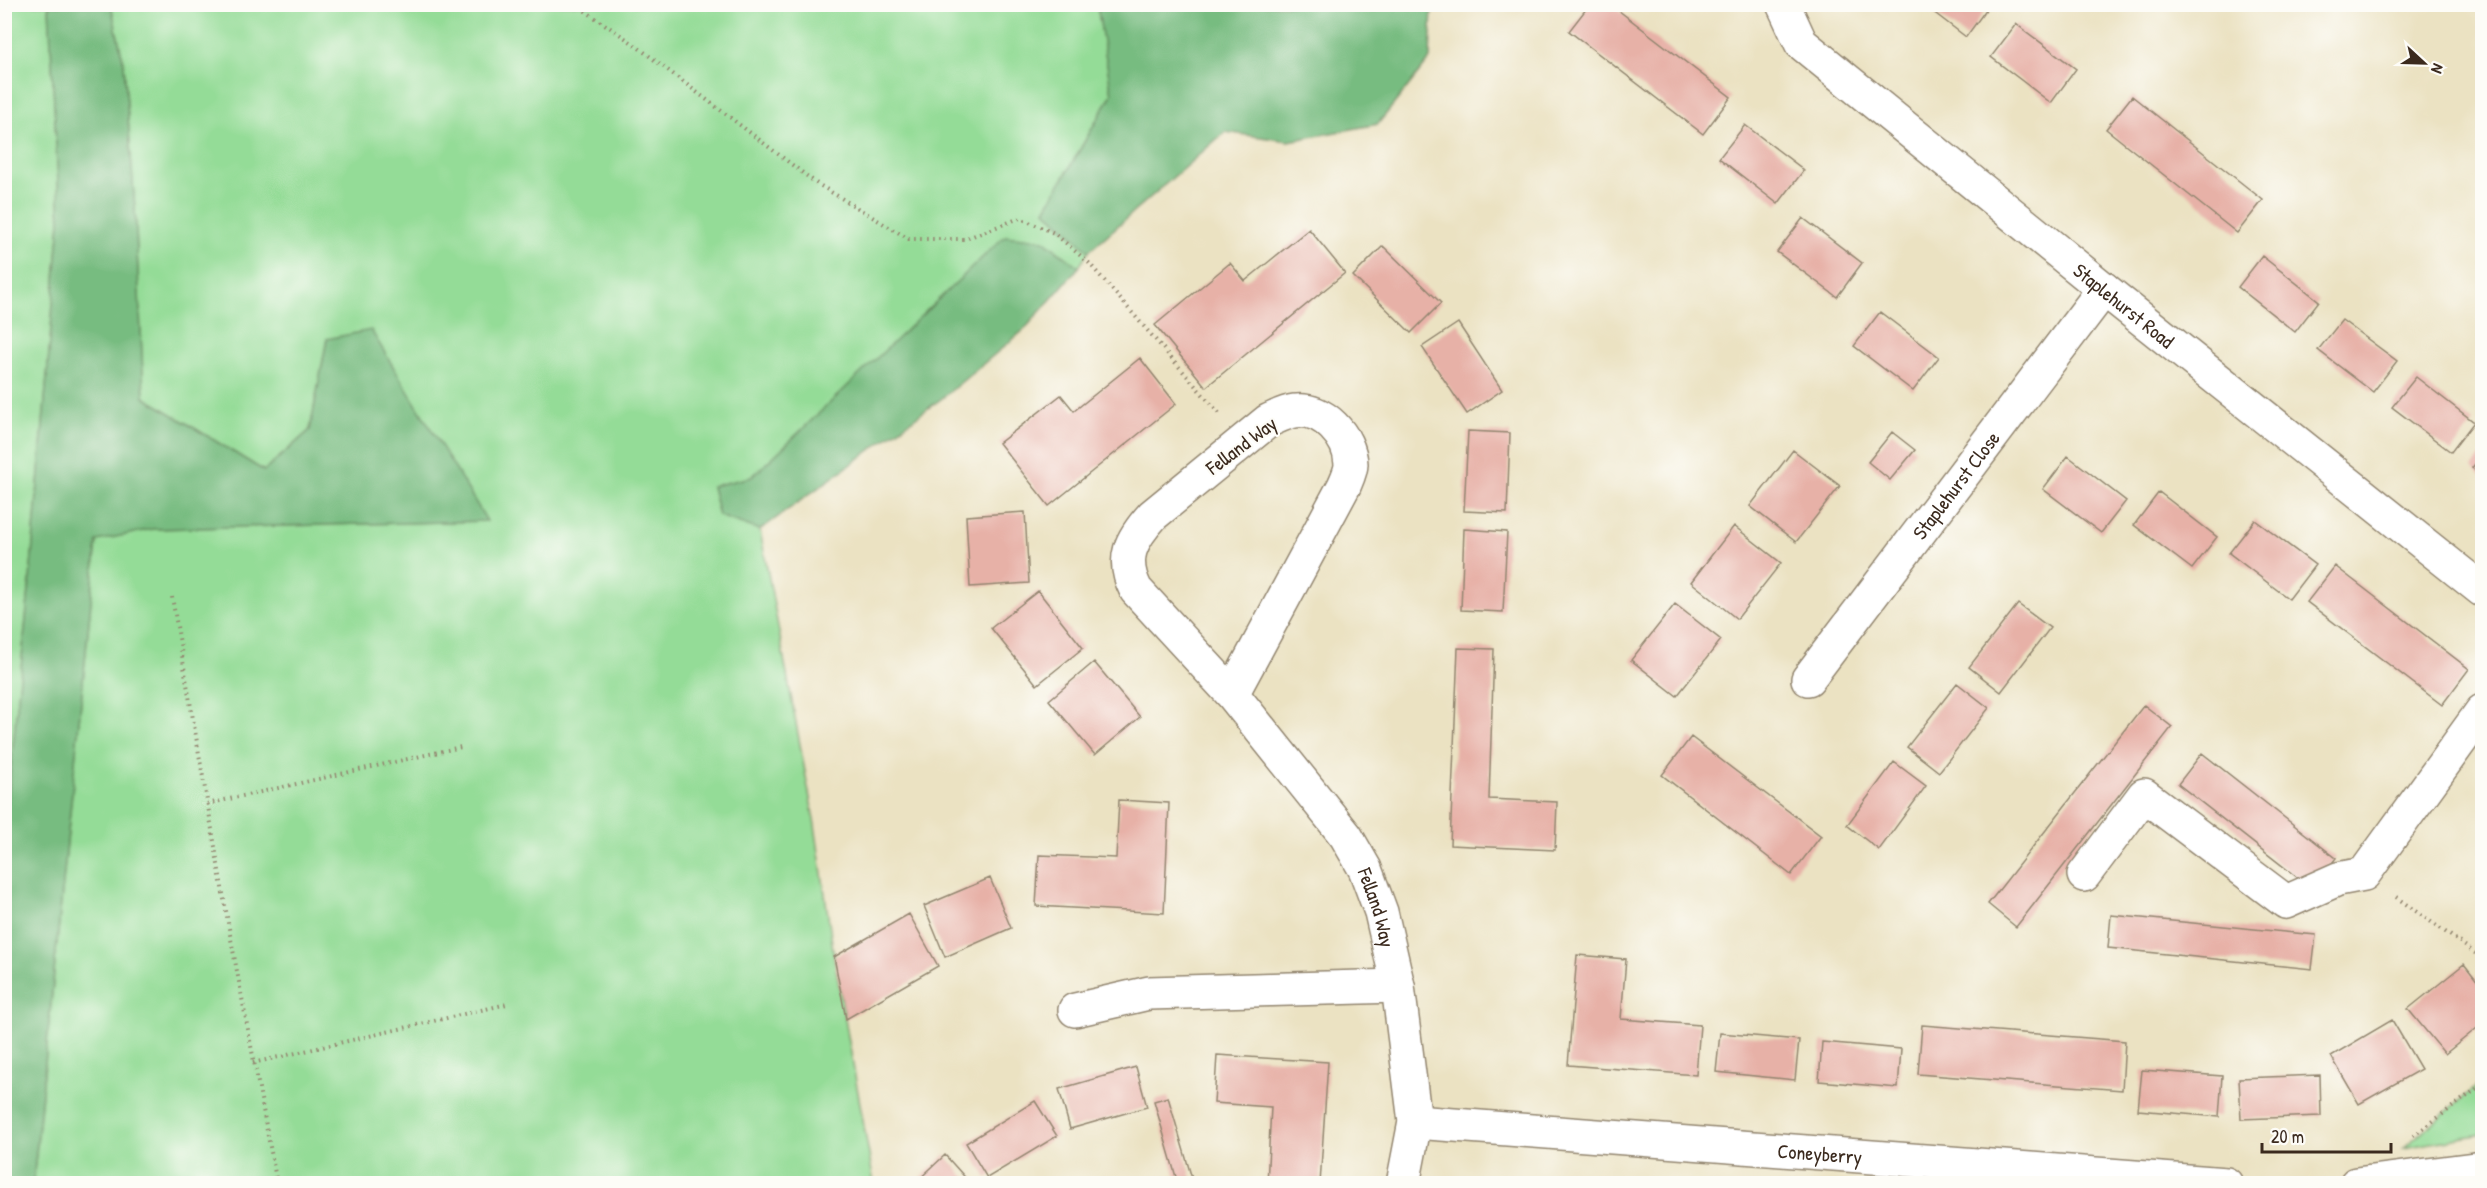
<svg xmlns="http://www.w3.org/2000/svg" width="2487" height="1188" viewBox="0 0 2487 1188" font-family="'Patrick Hand',sans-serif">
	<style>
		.green { fill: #94dc97; stroke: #68835a; stroke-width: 1.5 }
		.forest { fill: #77bc80; stroke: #59734f; stroke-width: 1.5 }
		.building { fill: #e7b1a7 }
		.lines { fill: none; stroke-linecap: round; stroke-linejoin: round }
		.minor-casing { stroke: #938670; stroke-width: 36 }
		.path { stroke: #938670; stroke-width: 4; stroke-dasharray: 1.5 4.5; stroke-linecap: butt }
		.minor { stroke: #fff; stroke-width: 33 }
		.labels { text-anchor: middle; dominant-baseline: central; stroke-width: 4.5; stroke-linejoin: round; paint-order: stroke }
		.street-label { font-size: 20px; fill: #3b2a1e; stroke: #fdfcf7 }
	</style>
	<rect width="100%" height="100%" fill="#fdfcf7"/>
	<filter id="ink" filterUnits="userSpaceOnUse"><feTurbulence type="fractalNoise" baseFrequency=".0167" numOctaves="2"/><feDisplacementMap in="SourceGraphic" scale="12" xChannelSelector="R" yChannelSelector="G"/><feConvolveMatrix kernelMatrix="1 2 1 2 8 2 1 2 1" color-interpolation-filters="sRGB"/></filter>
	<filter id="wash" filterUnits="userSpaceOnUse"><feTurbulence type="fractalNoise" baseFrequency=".008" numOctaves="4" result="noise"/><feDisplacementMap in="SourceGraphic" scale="24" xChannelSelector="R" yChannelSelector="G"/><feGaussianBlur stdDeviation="1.35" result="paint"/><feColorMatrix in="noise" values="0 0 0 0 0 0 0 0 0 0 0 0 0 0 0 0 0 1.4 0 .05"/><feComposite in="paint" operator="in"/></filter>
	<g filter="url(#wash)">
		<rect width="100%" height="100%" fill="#ebe2c2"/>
		<!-- green -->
		<path class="green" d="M5,5h44l11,216 -30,359 -25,245z
			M111,5h986l15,89 -67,116 44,41 -10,16 -36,-27 -292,237 -39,9 7,30 41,14 55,295 19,132 40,226 -841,1 64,-643 55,-12 334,-8 -159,-182 -17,91 -46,41 -120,-74 -9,-188 -11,-144z
			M2482,1082v52l-79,14z"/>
		<!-- forest -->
		<path class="forest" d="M49,5h62l13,60 11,144 9,188 120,74 46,-41 17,-91 44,-9 116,191 -335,8 -55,12 -64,642 -28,1v-359l25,-245 30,-359z
			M1097,5h335l-2,54 -52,65 -89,17 -64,-9 -136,119 -44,-41 67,-116z
			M1005,236l38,4 36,27 -55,63 -83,69 -181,131 -41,-14 -7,-30 40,-9z"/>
		<g id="blocks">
			<!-- building -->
			<path class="building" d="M1590,4h20l121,93 -28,37 -134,-103z
				M1923,4h67l-24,33z
				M2016,24l60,45 -25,34 -60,-46z
				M2132,96l131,104 -26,33 -131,-104z
				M1745,125l59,45 -26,34 -59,-46z
				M1803,218l59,45 -25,34 -60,-45z
				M1309,229l36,44 -139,114 -51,-62 75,-62 15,18z
				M1383,246l58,57 -30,30 -58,-57z
				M2262,256l57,45 -24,31 -57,-45z
				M1880,312l59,45 -26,34 -59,-45z
				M2342,320l55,41 -24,31 -55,-42z
				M1458,323l44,67 -35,24 -45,-67z
				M1140,358l36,46 -127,102 -50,-63 62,-48 13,16z
				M2416,377l58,45 -23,30 -59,-45z
				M1468,431l42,2 -3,80 -43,-2z
				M1892,432l23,18 -25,30 -22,-18z
				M1793,450l47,36 -44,56 -46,-36z
				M2482,455v22l-10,-9z
				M2068,456l58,45 -25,32 -58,-44z
				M2159,492l58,45 -25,32 -58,-44z
				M1025,512l4,71 -59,4 -4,-71z
				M2255,520l60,45 -26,34 -60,-46z
				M1734,526l47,37 -44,56 -46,-37z
				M1464,529l43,3 -4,80 -42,-2z
				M2335,566l134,103 -27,36 -135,-103z
				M1038,591l45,57 -46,37 -46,-57z
				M1675,604l46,36 -44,56 -46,-36z
				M2018,604l32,24 -49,64 -32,-25z
				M1458,648l36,1 -5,150 68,3 -2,48 -105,-5z
				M1094,662l46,55 -45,38 -46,-55z
				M1957,683l32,25 -50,64 -32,-25z
				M2144,705l28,22 -156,200 -28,-23z
				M1691,737l130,99 -30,39 -129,-100z
				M2202,753l134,105 -24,31 -134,-105z
				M1894,762l32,24 -47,64 -32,-25z
				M1119,800l50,3 -5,110 -128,-7 3,-51 77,3z
				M990,878l21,50 -66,29 -21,-51z
				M909,914l29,52 -92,53 -12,-62z
				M2111,915l205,20 -4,34 -204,-21z
				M1577,955l49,4 -5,60 79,6 -4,50 -128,-10z
				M2464,964l18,23v37l-37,30 -37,-45z
				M2392,1020l29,49 -62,35 -28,-48z
				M1922,1025l203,16 -3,49 -204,-16z
				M1720,1033l79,7 -4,40 -79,-8z
				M1822,1042l79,7 -3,39 -79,-7z
				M1217,1055l111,7 -8,122h-53l4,-77 -57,-4z
				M1136,1067l11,40 -77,22 -11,-40z
				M2142,1070l80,6 -3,41 -81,-7z
				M2320,1075l1,41 -80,3 -2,-41z
				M1168,1097l25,85 -5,2h-10l-24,-83z
				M1035,1101l22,35 -70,42 -21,-35z
				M945,1155l26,29h-57z"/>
		</g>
	</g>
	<g filter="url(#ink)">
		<use href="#blocks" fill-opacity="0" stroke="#938670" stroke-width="1.5"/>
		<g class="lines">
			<defs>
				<g id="minor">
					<path id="s1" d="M1783,4l18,39 303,246 378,301"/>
					<path id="s2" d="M1808,679l296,-390"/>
					<path id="s3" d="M1232,694l112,-208c3,-7 7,-15 7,-22 -1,-27 -28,-57 -56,-53 -10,1 -18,6 -27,10l-115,94c-22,24 -33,44 -17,75l96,104 114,142 19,33 16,43 17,74 17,136 -12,62"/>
					<path d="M2084,875l60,-80 142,107 52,-23 26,-5 118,-163"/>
					<path d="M1075,1010l74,-17 249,-7"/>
					<path id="s4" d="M1415,1122l811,62"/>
					<path d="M2356,1184l126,-16"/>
				</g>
			</defs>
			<!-- minor casing -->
			<use href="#minor" class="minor-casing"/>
			<!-- path -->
			<path class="path" d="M575,4l56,38 185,141 93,56h56l55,-21 34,15 35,30 130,150
				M172,597l58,337 47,250
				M207,804l254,-57
				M2396,897l86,61
				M253,1063l254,-59
				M2413,1136l69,-51"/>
			<!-- minor -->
			<use href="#minor" class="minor"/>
		</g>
	</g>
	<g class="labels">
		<!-- street labels -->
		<g class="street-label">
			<text stroke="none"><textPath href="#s1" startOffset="459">Staplehurst Road</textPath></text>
			<text transform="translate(1241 445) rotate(-37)">Felland Way</text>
			<text stroke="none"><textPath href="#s2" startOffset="244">Staplehurst Close</textPath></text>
			<text stroke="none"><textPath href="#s3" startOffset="1008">Felland Way</textPath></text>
			<text stroke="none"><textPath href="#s4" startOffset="406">Coneyberry</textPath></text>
		</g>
	</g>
	<!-- margin -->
	<rect width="2487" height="1188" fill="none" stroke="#fdfcf7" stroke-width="24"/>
	<!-- north arrow -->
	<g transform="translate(2424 63) rotate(112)" stroke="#fdfcf7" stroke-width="4.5" paint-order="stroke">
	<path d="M0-4.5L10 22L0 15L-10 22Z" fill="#3b2a1e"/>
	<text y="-9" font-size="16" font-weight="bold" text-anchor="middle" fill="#3b2a1e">N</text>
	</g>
	<!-- scale -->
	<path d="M2262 1143v9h129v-9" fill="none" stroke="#3b2a1e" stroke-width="3"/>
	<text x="2271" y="1143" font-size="18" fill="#3b2a1e" stroke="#fdfcf7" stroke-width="4.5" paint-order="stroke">20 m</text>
</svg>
